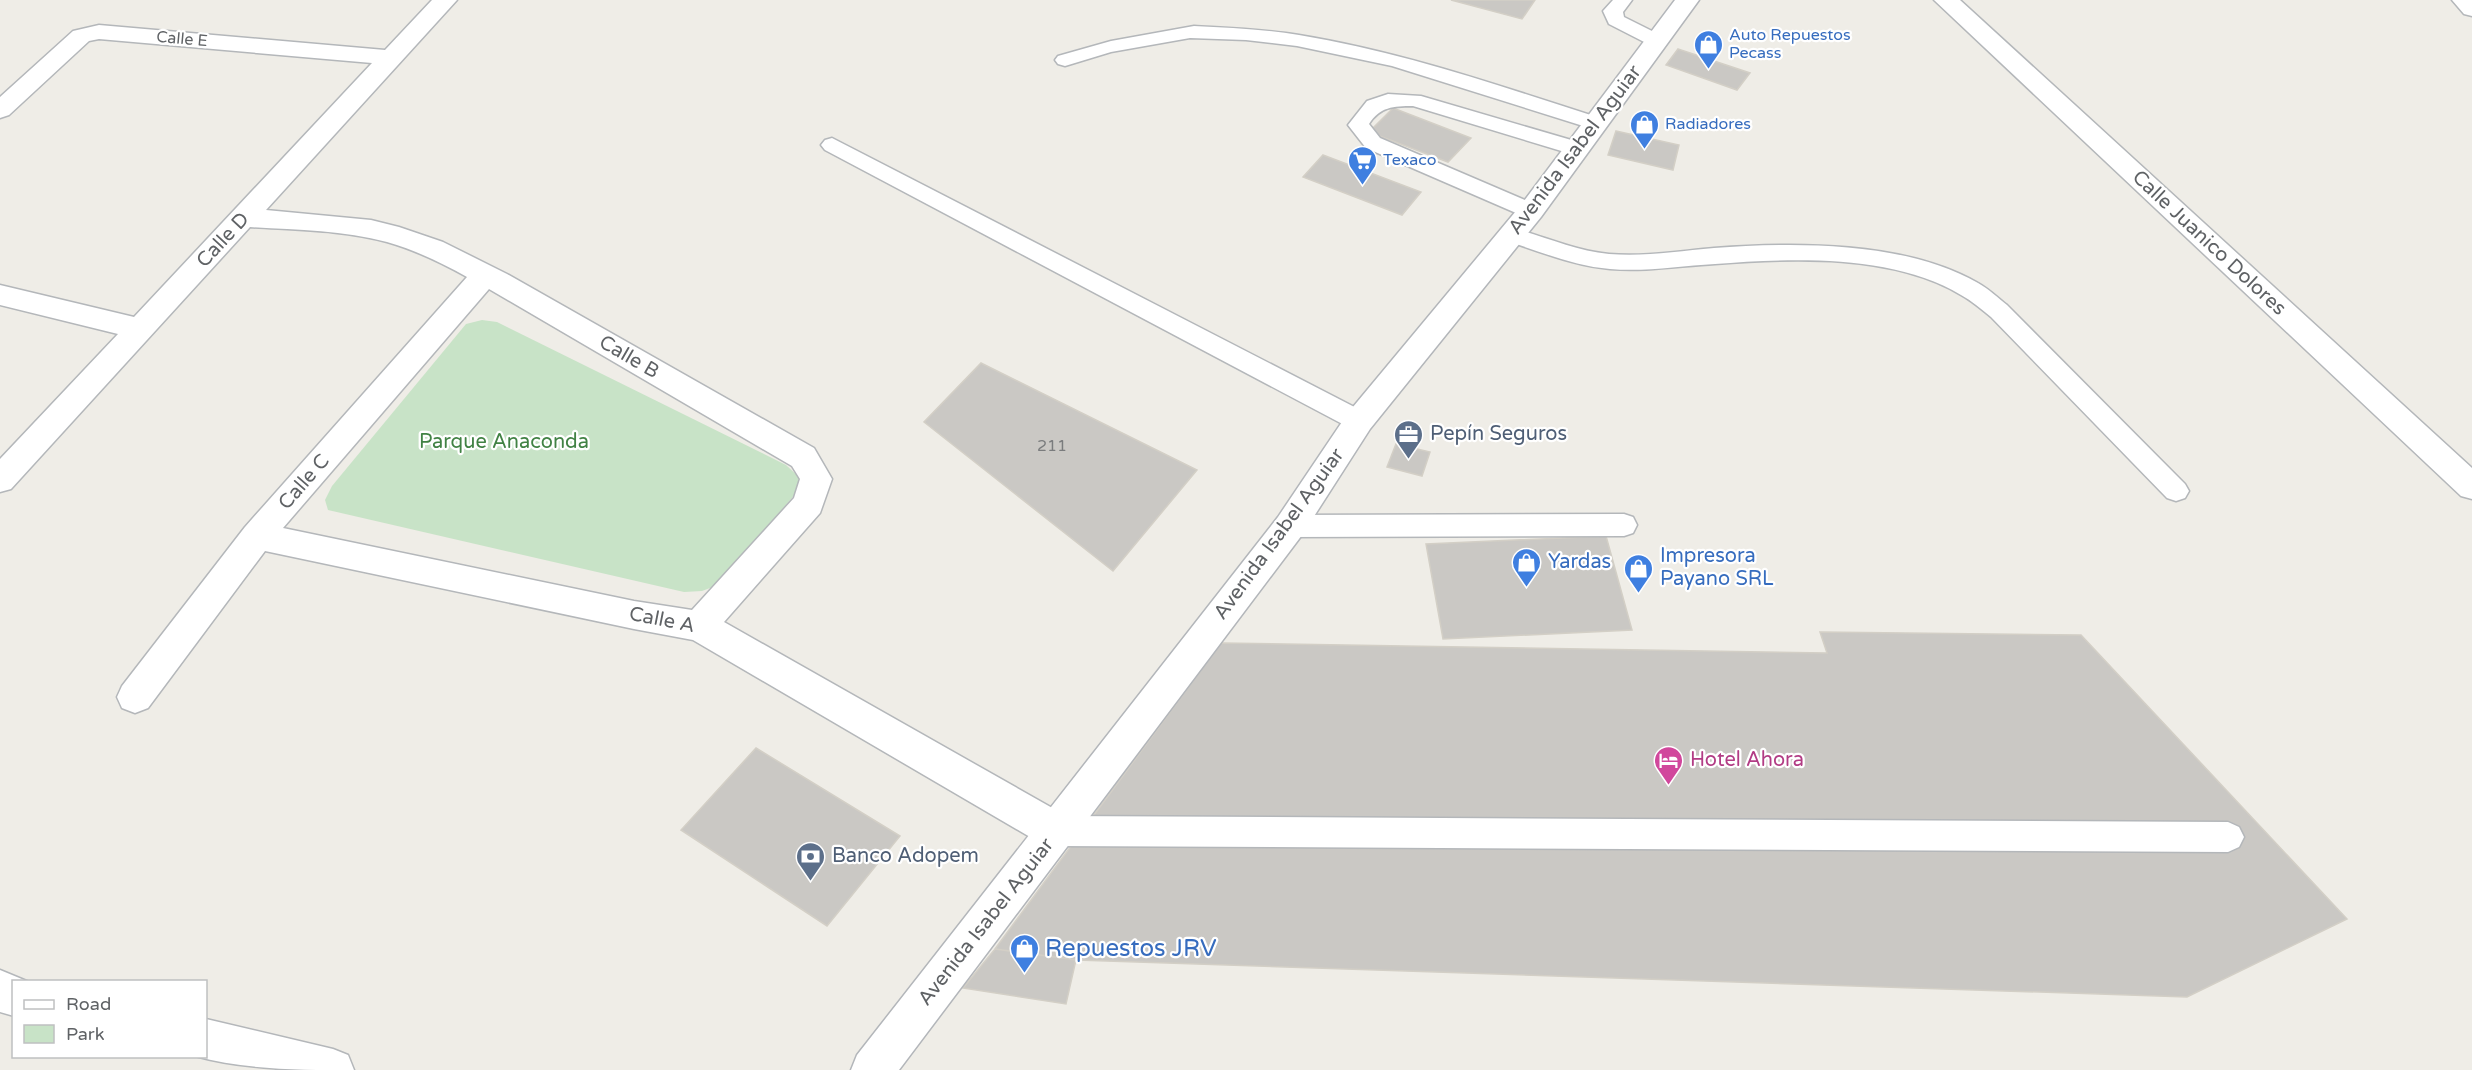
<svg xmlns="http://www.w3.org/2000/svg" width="2472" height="1070" viewBox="0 0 2472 1070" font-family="'Varela Round',sans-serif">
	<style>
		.green { fill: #c8e3c7 }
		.building { fill: #cac8c4; stroke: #d3cfc6; stroke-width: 1.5 }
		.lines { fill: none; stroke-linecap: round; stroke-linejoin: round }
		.lane-casing { stroke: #b4b7ba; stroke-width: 3 }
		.street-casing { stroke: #b4b7ba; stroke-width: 3 }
		.secondary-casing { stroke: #b3b6ba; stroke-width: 3 }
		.lane { fill: #fff; fill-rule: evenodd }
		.street { fill: #fff; fill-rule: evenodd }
		.secondary { fill: #fff; fill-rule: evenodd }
		.labels { text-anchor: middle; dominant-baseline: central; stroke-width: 4.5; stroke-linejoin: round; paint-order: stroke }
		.far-shop-label { font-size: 16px; fill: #366cbe; stroke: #fff; text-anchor: start }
		.far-street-label { font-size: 16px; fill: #5f6265; stroke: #fff }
		.number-label { font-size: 16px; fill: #7a7c7d }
		.street-label { font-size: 20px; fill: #5f6265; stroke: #fff }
		.service-label { font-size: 20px; fill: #4e5e75; stroke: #fff; text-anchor: start }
		.park-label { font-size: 20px; fill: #418244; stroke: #fff }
		.shop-label { font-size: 20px; fill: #366cbe; stroke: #fff; text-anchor: start }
		.hotel-label { font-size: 20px; fill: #b23c85; stroke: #fff; text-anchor: start }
		.near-shop-label { font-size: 24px; fill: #366cbe; stroke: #fff; text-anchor: start }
	</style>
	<rect width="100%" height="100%" fill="#efede7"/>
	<!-- green -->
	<path class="green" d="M482,320l15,2 289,143 13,12 -2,15 -79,93 -16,6 -18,1 -356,-82 -3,-10 7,-14 134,-162z"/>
	<!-- building -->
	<path class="building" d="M1451,0h84l-13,19z
		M1678,49l72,24 -13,17 -71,-25z
		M1393,108l78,30 -23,24 -79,-30z
		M1616,131l63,14 -6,25 -65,-15z
		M1323,155l98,37 -19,23 -99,-38z
		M981,363l216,107 -84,101 -189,-149z
		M1396,444l34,8 -8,24 -35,-9z
		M1606,536l26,94 -189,9 -17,-95z
		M1820,632l261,3 266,284 -160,78 -1111,-37 -81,-11 226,-306 606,10z
		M756,748l144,88 -73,90 -146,-96z
		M995,949l81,11 -10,44 -103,-16z"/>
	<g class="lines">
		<defs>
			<path id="lane" d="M1613,0h19l-9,12 1,5 40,20 3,4 -3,4h-14l-41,-21 -6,-13z
				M1194,26c35,2 70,3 105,9 104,17 204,52 304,84l3,5 -3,5 -7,1 -204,-64 -95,-20 -51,-6 -56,-2 -79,14 -46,14 -7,-2 -3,-4 3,-4 53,-15z
				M1388,94l33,2 164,48 4,5 -4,5 -7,2 -165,-50c-20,0 -33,1 -44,18l11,14 159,68 3,5 -3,5 -8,2 -8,-2 -157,-68 -18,-23 19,-24z
				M832,138l536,276 4,7 -4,7 -9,2 -9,-2 -525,-278 -4,-5 4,-5z
				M1512,228c32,8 63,23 97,26 35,3 70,-3 105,-6 81,-6 191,-7 264,35 11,6 20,15 29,22l178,179 4,7 -4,7 -9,3 -9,-3 -176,-181c-10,-8 -19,-16 -30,-22 -68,-41 -169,-37 -246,-31 -35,2 -70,8 -105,5 -37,-3 -71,-18 -106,-29l-3,-5 3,-5z
				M1624,514l9,3 4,8 -4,8 -9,3 -334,1 -9,-3 -4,-8 4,-8 9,-3z
				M1056,816l1172,6 11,5 5,10 -5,10 -11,5 -1172,-6 -11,-5 -5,-10 5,-10z"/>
			<path id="street" d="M432,0h25l-191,210 105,10 28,7 44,15 64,32 307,174 18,31 -12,34 -96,109 346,196 5,13 -5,13 -14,5 -14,-5 -349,-204 -59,-11 -369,-78 -117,157 -13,5 -13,-5 -5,-11 5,-11 123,-159 222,-250c-25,-14 -52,-27 -80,-35 -44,-12 -92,-12 -137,-15l-239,262 -11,3v-33l118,-125 -118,-29v-20l134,32 238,-254 -273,-24 -10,2 -80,74 -9,3v-21l73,-66 26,-6 286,25zM489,289l303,177 8,13 -6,19 -102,112 -58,-9 -351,-73z
				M1934,0h26l512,468v31l-11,-3z
				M2452,0h20v16l-8,-2z
				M0,970l29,12h-15v34l-14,-4z
				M206,1019l127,30 15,6 6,15c-52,0 -109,0 -159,-14h11z"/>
			<path id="secondary" d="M1675,0h24l-158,217 -171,212 -68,106 -403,535h-48l6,-15 421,-538 70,-104 173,-208z"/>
		</defs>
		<!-- lane casing -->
		<use href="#lane" class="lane-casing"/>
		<!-- street casing -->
		<use href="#street" class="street-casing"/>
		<!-- secondary casing -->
		<use href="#secondary" class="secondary-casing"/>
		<!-- lane -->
		<use href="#lane" class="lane"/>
		<!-- street -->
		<use href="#street" class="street"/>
		<!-- secondary -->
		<use href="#secondary" class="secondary"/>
	</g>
	<!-- icons -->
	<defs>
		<symbol id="shop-pin" viewBox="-11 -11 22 30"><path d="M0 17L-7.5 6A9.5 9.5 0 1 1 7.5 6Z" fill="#3f7fe0" stroke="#fff"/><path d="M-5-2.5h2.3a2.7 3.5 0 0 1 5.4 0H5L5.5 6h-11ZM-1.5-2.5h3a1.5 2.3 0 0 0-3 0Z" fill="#fff"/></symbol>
		<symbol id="supermarket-pin" viewBox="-11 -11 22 30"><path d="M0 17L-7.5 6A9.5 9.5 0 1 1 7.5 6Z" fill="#3f7fe0" stroke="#fff"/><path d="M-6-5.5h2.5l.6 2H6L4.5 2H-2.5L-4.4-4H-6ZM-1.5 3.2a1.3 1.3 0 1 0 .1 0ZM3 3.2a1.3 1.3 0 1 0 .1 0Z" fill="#fff"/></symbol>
		<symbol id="office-pin" viewBox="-11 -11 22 30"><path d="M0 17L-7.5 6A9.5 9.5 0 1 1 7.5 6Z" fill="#5c6f8a" stroke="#fff"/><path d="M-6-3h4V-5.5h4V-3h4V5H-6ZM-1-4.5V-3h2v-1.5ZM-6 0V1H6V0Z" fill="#fff"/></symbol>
		<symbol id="hotel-pin" viewBox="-11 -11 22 30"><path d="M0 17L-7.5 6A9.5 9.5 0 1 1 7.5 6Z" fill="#d1479c" stroke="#fff"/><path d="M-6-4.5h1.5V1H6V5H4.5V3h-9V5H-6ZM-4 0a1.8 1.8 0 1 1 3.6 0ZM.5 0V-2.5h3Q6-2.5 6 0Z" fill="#fff"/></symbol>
		<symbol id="bank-pin" viewBox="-11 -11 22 30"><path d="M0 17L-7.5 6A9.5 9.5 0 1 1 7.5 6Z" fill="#5c6f8a" stroke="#fff"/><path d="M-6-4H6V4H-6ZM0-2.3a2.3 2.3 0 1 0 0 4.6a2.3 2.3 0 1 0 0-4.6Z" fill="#fff"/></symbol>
	</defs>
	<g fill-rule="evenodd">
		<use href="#shop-pin" x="1692" y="28" width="33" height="45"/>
		<use href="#shop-pin" x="1628" y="108" width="33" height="45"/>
		<use href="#supermarket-pin" x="1346" y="144" width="33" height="45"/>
		<use href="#office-pin" x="1392" y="418" width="33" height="45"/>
		<use href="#shop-pin" x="1510" y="546" width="33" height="45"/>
		<use href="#shop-pin" x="1622" y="552" width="33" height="45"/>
		<use href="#hotel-pin" x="1652" y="744" width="33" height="45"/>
		<use href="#bank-pin" x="794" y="840" width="33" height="45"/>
		<use href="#shop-pin" x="1008" y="932" width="33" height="45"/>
	</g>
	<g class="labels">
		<!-- far-shop labels -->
		<g class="far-shop-label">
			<text x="1729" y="35">Auto Repuestos<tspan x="1729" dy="18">Pecass</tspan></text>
			<text x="1665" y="124">Radiadores</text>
			<text x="1383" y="160">Texaco</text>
		</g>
		<!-- far-street labels -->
		<g class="far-street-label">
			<text transform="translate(182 39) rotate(5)">Calle E</text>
		</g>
		<!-- number labels -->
		<g class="number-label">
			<text x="1052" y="446">211</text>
		</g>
		<!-- street labels -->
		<g class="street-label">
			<text transform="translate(1575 150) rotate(-53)">Avenida Isabel Aguiar</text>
			<text transform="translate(223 240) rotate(-47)">Calle D</text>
			<text transform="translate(2209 243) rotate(43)">Calle Juanico Dolores</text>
			<text transform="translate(629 357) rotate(30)">Calle B</text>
			<text transform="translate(304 482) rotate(-49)">Calle C</text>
			<text transform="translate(1279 534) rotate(-54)">Avenida Isabel Aguiar</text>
			<text transform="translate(662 620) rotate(11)">Calle A</text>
			<text transform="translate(986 922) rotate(-52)">Avenida Isabel Aguiar</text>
		</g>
		<!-- service labels -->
		<g class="service-label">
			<text x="1430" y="434">Pepín Seguros</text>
			<text x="832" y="856">Banco Adopem</text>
		</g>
		<!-- park labels -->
		<g class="park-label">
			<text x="504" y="442">Parque Anaconda</text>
		</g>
		<!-- shop labels -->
		<g class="shop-label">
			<text x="1660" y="556">Impresora<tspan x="1660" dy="23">Payano SRL</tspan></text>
			<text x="1548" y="562">Yardas</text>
		</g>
		<!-- hotel labels -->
		<g class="hotel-label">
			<text x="1690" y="760">Hotel Ahora</text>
		</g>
		<!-- near-shop labels -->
		<g class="near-shop-label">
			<text x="1045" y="948">Repuestos JRV</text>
		</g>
	</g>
	<!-- legend -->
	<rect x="12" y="980" width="195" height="78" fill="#ffffff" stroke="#bfc0c1" stroke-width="1.5"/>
	<rect x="24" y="1000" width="30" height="9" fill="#ffffff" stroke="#bfc0c1" stroke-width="1.5"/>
	<text x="66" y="1010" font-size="18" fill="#5f6265">Road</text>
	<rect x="24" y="1025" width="30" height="18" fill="#c8e3c7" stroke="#bfc0c1" stroke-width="1.5"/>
	<text x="66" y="1040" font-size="18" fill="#5f6265">Park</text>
</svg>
